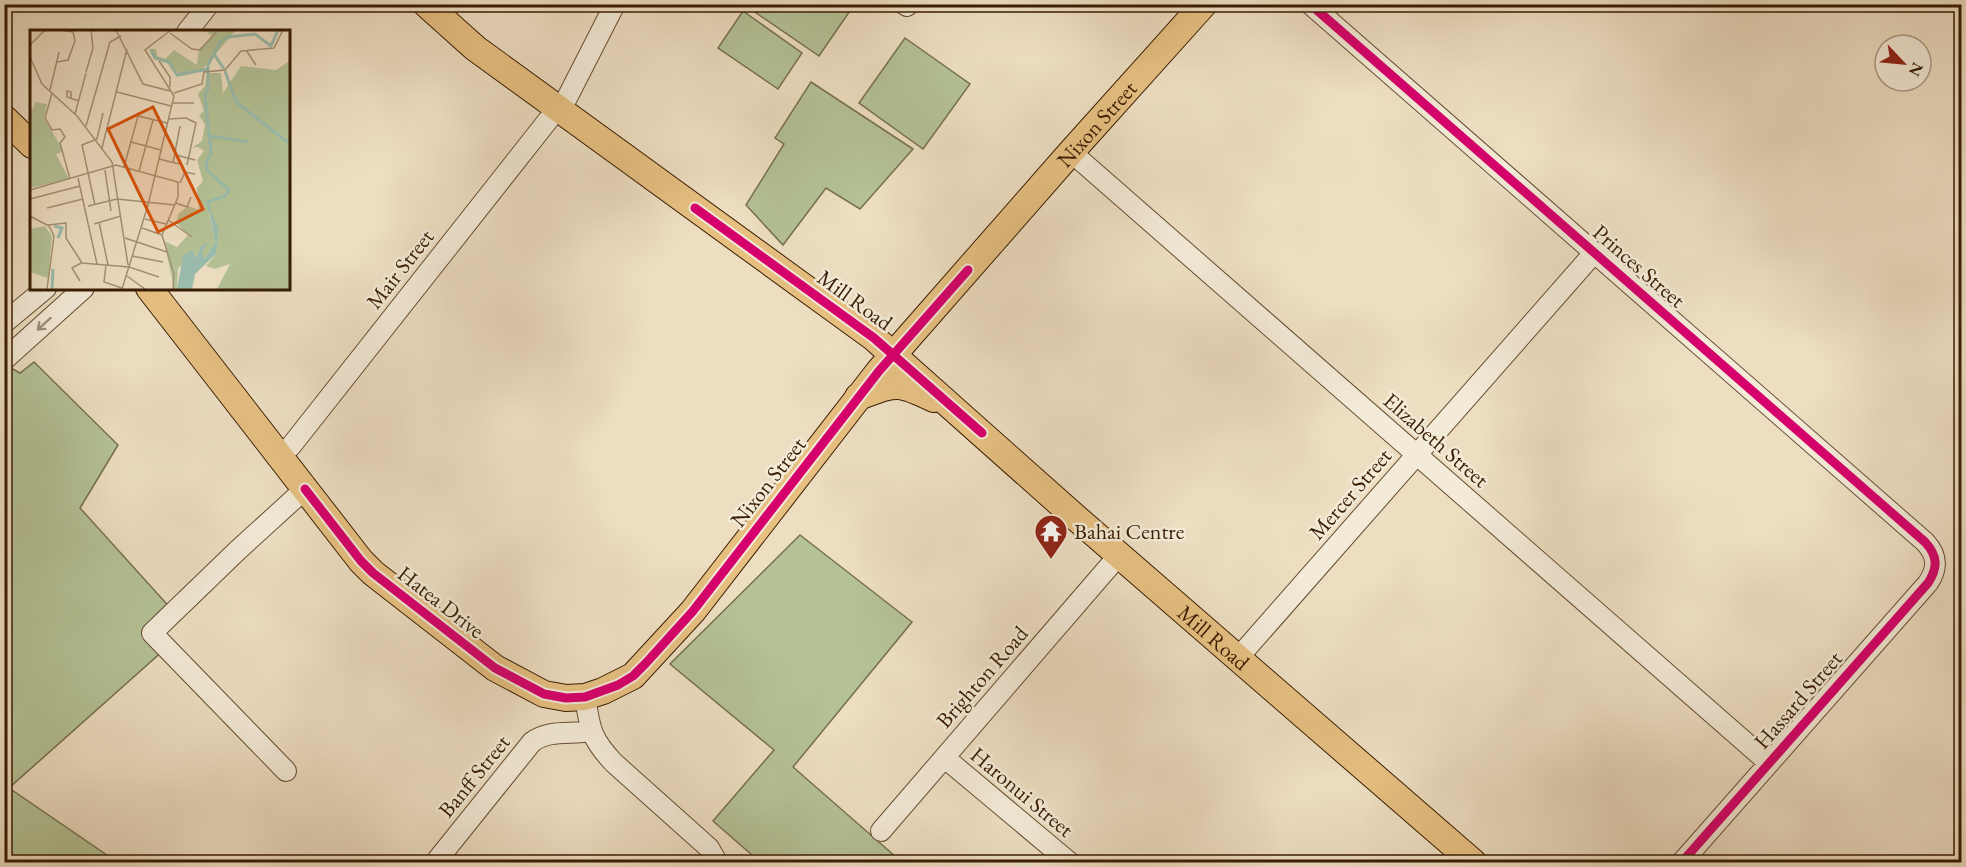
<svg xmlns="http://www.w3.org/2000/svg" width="1966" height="867" viewBox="0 0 1966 867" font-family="'EB Garamond',serif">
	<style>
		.green { fill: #b4c296; stroke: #76704c; stroke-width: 1.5 }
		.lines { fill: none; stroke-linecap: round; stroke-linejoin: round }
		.minor-casing { stroke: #664d32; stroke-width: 22 }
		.major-casing { stroke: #391d02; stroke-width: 28 }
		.minor { stroke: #f3ead7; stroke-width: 20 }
		.major { stroke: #e6bf81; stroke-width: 26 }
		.cycleway-casing { stroke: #f3ead7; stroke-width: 13 }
		.cycleway { stroke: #d6006c; stroke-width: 9 }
		.oneway { stroke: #9f8e77 }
		.labels { text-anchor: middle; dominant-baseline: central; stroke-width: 5; stroke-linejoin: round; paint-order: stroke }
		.street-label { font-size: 22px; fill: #391d02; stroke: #f3ead7 }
		.poi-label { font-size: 22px; fill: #391d02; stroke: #f3ead7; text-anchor: start }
		.inset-river { fill: none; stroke: #9abdae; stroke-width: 3 }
		.inset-road { fill: none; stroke: #a59175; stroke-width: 1.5 }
		.view { fill: #d6530b; fill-opacity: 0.15; stroke: #d6530b; stroke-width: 3 }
		.inset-edge { fill: none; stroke: #391d02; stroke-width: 3 }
	</style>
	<rect width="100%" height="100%" fill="#eddec2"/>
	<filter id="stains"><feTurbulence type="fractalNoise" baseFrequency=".00333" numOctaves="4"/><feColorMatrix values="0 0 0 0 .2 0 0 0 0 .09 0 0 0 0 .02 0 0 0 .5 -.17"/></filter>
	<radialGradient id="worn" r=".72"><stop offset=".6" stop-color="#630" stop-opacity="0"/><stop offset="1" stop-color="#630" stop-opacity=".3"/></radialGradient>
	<!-- green -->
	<path class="green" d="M747,5v-1l107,1 -35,51 -73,-50z
		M743,11l59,42 -24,36 -60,-41z
		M905,38l65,46 -47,65 -64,-46z
		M811,82l102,67 -53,60 -34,-21 -43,57 -37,-40 38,-61 -9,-6z
		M34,362l84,83 -38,63 94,104 -15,21 6,16 -156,139 108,74h-112l-1,-498 16,9z
		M800,535l112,87 -119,145 103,90 -4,5h-132l-47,-41 61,-71 -104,-86z"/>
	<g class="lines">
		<defs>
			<path id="minor" d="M904,4l3,2
				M1310,4l615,538c13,14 13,26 3,41l-246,279
				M187,32l22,-28
				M1071,152l698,611
				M4,323l42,-35
				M4,360l80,-72
				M278,456l13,-10 258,-327 18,-21 48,-94
				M1237,659l357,-406
				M585,697c5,32 6,42 29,66l95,85 8,14
				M945,758l124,104
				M286,771l-134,-138 86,-83 67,-61
				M881,831l238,-276
				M438,859l94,-117c18,-13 38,-7 59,-11"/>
			<g id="major">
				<path id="s1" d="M426,4l49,44 399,290 200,178 399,346"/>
				<path d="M4,118l28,27"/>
				<path id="s2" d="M149,288l212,273 12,12 122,95 49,26 22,4 19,-1 18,-6 30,-15 60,-65 186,-240 192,-219 133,-148"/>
				<path d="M858,397c39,-14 38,-16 76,2"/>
			</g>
		</defs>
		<!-- minor casing -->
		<use href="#minor" class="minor-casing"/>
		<!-- major casing -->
		<use href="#major" class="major-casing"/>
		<!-- minor -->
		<use href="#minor" class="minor"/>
		<!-- major -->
		<use href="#major" class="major"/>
		<defs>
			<path id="cycleway" d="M1310,4l615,538c13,14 13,26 3,41l-246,279
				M695,208l179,130 108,95
				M305,489l56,72 12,12 122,95 49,26 22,4 19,-1 33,-12 15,-9 13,-13 47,-52 186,-240 89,-101"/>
		</defs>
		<!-- cycleway casing -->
		<use href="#cycleway" class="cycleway-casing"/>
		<!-- cycleway -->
		<use href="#cycleway" class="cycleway"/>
	</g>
	<!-- one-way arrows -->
	<defs><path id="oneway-shaft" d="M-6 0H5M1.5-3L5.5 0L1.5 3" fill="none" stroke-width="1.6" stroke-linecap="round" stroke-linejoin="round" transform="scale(1.5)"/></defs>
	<use class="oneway" href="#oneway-shaft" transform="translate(44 324) rotate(138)"/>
	<!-- icons -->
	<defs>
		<symbol id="temple-pin" viewBox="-11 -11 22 30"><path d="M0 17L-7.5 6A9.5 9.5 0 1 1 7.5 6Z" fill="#8f2418" stroke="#f3ead7"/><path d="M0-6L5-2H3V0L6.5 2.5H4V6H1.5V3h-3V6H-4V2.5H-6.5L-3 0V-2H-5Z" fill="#fff"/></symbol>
	</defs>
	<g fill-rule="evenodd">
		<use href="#temple-pin" x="1032" y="512" width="38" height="52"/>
	</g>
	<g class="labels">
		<!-- street labels -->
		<g class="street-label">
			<text stroke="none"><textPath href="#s2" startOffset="1388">Nixon Street</textPath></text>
			<text transform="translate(1639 266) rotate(41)">Princes Street</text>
			<text transform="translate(400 269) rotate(-52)">Mair Street</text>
			<text transform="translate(855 300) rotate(36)">Mill Road</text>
			<text transform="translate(1436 440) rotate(41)">Elizabeth Street</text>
			<text transform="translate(768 482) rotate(-52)">Nixon Street</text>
			<text transform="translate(1350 494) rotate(-49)">Mercer Street</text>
			<text transform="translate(441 602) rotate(38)">Hatea Drive</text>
			<text stroke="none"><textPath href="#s1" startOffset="1012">Mill Road</textPath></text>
			<text transform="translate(982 677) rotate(-49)">Brighton Road</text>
			<text transform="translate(1798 700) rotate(-49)">Hassard Street</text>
			<text transform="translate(474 776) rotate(-51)">Banff Street</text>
			<text transform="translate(1022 792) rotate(40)">Haronui Street</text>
		</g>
		<!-- poi labels -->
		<g class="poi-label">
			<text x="1074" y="531">Bahai Centre</text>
		</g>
	</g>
	<!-- overview -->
	<g transform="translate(30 30)">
		<rect width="260" height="260" fill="#eddec2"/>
		<path d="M173,0h33l-35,41 -18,5 -20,-16 -10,-3 1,-5 -6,-3h8l1,7 8,3 9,-9 23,15 2,-16 14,-13zM259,31v228h-72l13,-25 -15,5 -9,-3 10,-12 3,-25 -10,-19 6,33 -11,16 -2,-7 5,-9 -7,4 -3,11 -4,-7 -15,18 -1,20h-3l-10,-48 13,6 11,-12 -11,-12 1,-9 10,-8 11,4 -2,-22 6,-7 -6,-21 7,-9 -6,-4 -6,1 10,-7 3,-16 -6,-10 5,-4 -6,-17 7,-8 2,-13h14l2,20 18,-27 35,4zM5,72l12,2 -3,14 16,27 2,7 -6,2 13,25 -39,9v-79h3zM15,196l7,10 -4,42 -18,-6v-43z" fill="#b4c296"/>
		<path d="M179,178l10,21 -3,25 -21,20 -3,15h-15l6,-33 9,-6 5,8 3,-11 8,-5 -6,10 2,7 11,-16z" fill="#9abdae"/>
		<path class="inset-river" d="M121,20l4,8 14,4 8,13 31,-6M184,24l10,15M195,41l11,31 54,42M180,106l38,6M180,181l-2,-9 17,-6 4,-6 -22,-20 -1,-7 5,-10 -6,-57 3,-7v-24l12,-23 8,-5 27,-3 16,12 7,-16M24,196l8,2 -4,10M22,259l1,-20"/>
		<path class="inset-road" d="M86,0l27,54 27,7M140,3l22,16 8,1 18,-20M0,15l15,-15M216,20l10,15M0,27l12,27 35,32 35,46 16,103M129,31l11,16v10M27,32l11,-2 7,-19 -2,-9 -12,-2M56,42l7,-24 -2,-18M20,60l9,-38M87,62l54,14M22,63l-7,25 7,12 8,-1 5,8 -5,6 10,36M144,63l28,-9 2,-12 21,-2 16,-19 33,-3 9,-18M41,68v-6l-4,-1v6l12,4M143,73h21M45,84l11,-41M139,89l17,-1 10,5 -9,42M56,96l24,-84 11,-6M101,112l30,8M72,118l25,-99M146,125l19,5M129,129l20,5M143,133l7,-37M94,137l14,-51 29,7M75,140l6,41M109,141l14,-51M48,148l19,86M150,153l5,-11 10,2M0,160l86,-25 62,17v15l-16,38 12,39 -1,15M0,169l50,-13M146,173l11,4 4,-10M65,175l-13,-60 15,-6 6,-26M58,176l29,-7 58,6M17,178l36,-9M0,186l19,10 5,10 -7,53M115,189l21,5M138,190l24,17M69,192l9,43M64,194l27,-8M18,195l18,-2v15l16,25 47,4 30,10M112,198l20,7M95,208l42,14M102,226l31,6M76,235l-2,17 18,6M97,246l18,13M50,251l-8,-13 9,-5M92,259l26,-84 26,-109 -29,-46 26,-20"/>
		<path class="view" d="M123,77l50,102 -45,23 -50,-103z"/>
		<rect width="260" height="260" class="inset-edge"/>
	</g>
	<!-- margin -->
	<rect width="1966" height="867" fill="none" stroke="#eddec2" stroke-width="24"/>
	<rect x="6" y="6" width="1954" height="855" fill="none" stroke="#391d02" stroke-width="3"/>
	<rect x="12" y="12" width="1942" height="843" fill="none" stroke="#391d02" stroke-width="1.5"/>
	<!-- north arrow -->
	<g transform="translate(1903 63) rotate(116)"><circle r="28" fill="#f3ead7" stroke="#a99882" stroke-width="1.5"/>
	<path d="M0-4.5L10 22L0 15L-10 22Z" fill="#8f2418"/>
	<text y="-9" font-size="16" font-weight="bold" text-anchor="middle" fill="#391d02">N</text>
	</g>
	<rect width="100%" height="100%" filter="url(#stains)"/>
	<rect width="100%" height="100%" fill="url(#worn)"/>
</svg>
